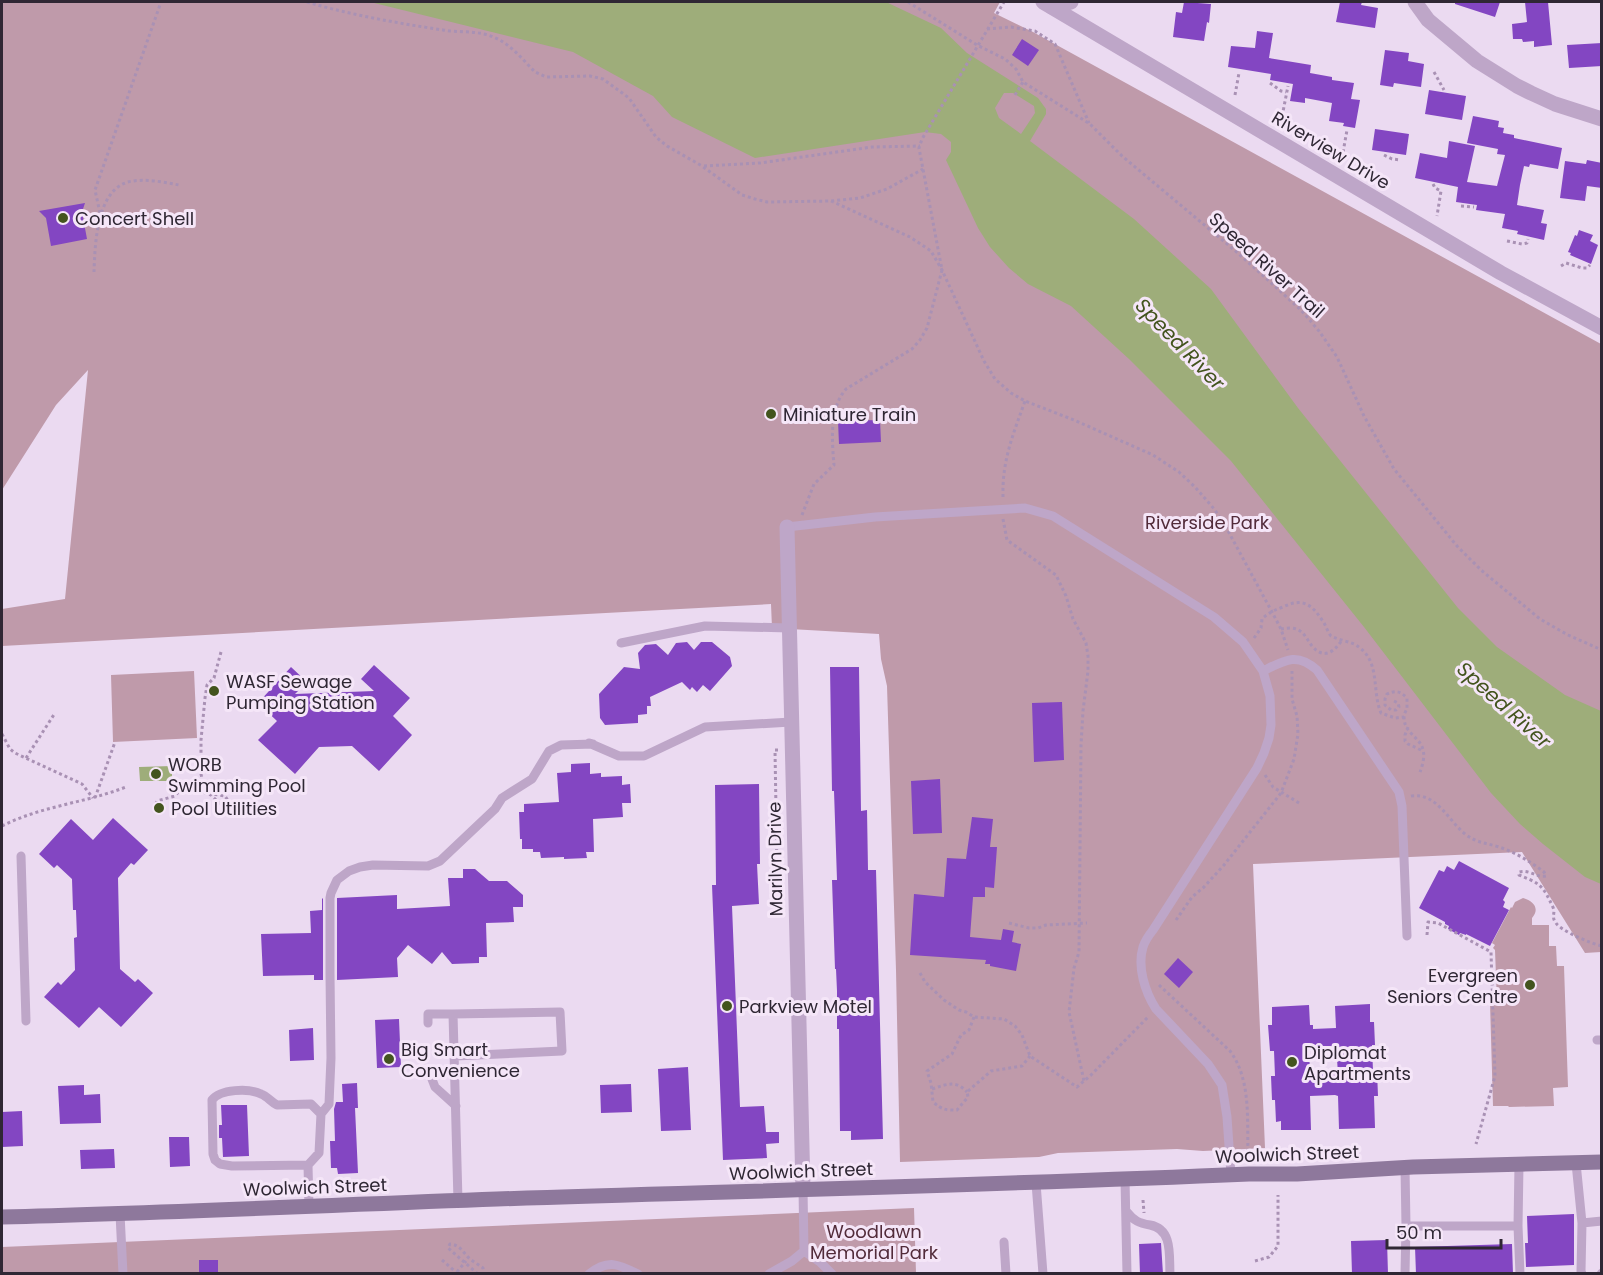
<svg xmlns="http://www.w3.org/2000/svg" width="1603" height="1275" viewBox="0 0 1603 1275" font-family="Poppins,sans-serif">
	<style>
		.green { fill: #bf9aaa }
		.water { fill: #9ead7a; fill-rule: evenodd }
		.building { fill: #8346c2; fill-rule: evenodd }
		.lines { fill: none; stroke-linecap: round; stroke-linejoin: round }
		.path { stroke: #a991b4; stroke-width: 3; stroke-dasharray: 3 3; stroke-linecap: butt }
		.service { stroke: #bea6c8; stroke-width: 9 }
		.minor { stroke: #bea6c8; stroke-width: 15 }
		.tertiary { stroke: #bea6c8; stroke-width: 15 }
		.secondary { stroke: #8e789c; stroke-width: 15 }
		.poi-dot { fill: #43541e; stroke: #f5e6f8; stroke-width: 2 }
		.labels { text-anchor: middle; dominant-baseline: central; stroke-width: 6; stroke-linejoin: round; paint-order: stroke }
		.street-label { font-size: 18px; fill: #2f2734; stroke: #f5e6f8 }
		.poi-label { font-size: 18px; fill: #2f2734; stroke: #f5e6f8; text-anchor: start }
		.park-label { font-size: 18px; fill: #522b3a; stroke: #f5e6f8 }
		.water-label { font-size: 20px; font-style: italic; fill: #43541e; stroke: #f5e6f8 }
	</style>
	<rect width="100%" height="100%" fill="#ebdaf1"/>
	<!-- green -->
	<path class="green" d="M2,2h998l-6,11 39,19 568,312v608l-16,1 -63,-101 -269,12 12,284 -62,3 -26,-2 -119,4 -19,4 -139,5 -4,-192 -9,-284 -6,-27 -2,-25 -107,-6 -1,-24 -769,42v-37l63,-10 23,-229 -32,35 -54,85z
		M194,671l3,67 -84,4 -2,-67z
		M1523,898c11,3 17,11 9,20v7h17v21h7l1,20h7l4,121 -15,1 1,18 -45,1 -1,-1h-15l-3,-103h7l-2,-53 -2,-2 2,-3 -3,-2 19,-36 1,1 3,-6z
		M914,1208l2,65 -914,1v-27z"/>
	<!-- water -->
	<path class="water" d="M370,2h516l55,26 26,25 71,45 8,11v5l-16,27 104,78 77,70 87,119 160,200 39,39 68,48 36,16v173l-16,-7 -42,-33 -23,-20 -29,-31 -127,-166 -133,-166 -102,-102 -58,-53 -43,-22 -19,-16 -19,-21 -12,-19 -32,-68 5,-8v-10l-10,-8 -16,-2 -170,26 -83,-41 -19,-21 -80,-44zM1004,93h9l21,13 1,7 -14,21 -22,-16 -4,-10z
		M172,766v15h-32l-1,-14z"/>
	<!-- building -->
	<path class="building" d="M1184,2l27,2 -2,19 -2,-1 -3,19 -31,-4 3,-25 6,1z
		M1340,2h22l-1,3 17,3 -3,20 -39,-6z
		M1455,2h45l-5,15 -40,-13z
		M1525,2h23l4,43 -18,2v-6l-11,1 -1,-3h-9l-1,-15 15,-2z
		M1257,31l16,2 -4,25 42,7 -1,8 22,4v3l22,3 -3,16 9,1 -5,28 -12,-2 1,-3 -15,-2 3,-18 -27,-5v5l-15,-2 3,-17 -23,-4 1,-6 -43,-7 3,-21 24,2z
		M1022,39l17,11 -11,16 -16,-11z
		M1602,43v23l-33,2 -2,-23z
		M1385,50l24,3 -1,8 16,3 -3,23 -27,-4 -1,4 -13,-2z
		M1429,90l37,6 -4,24 -37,-6z
		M1473,116l26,5 -1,6 6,1 -1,5 11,2v3l48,10 -4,21 -28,-5 -1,3 -5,-1 -4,19 -3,20 27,5 -3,13 6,1 -3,16 -27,-6 1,-3 -16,-3 3,-14 -29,-4 1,-5 -21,-3 2,-15 -43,-9 5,-25 27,5 2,-17 26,5 -8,36 30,4 8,-31 -8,-1 1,-5 -31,-6z
		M1375,129l34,5 -3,21 -34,-5z
		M1587,160l15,3v25l-15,-2 -2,15 -25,-3 5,-37 21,3z
		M85,203l-3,9 5,27 -36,7 -5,-28 -7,-7z
		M1579,230l14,5 -3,6 8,4 -7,19 -21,-9 1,-2 -3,-1 7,-17 2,1z
		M880,420l1,22 -42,2 -1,-23z
		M687,642l7,8 7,-8h11l18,15 2,9 -22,25 -7,-6 -6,7 -5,-5 -2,3 -8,-8 -32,15 1,9h-4v8l-9,1v8l-33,2 -5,-7 -1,-24 25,-27 16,2 -2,-16 7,-8 11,-1 12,11 8,-12z
		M374,665l36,33 -17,18 19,19 -33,36 -27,-25 -33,1 -24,27 -37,-34 19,-19 -19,-18 33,-36 16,15 -12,12 79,-3 -13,-12z
		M830,667h29l2,144 6,-1 1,60h8l7,269 -32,1v-9h-11l-1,-102h-2v-38l-1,-22h-1l-3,-89h5l-3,-89h-2z
		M1062,702l2,58 -30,2 -2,-59z
		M590,763v11l11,-1v4l21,-1v9l8,-1 1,19h-9l1,14 -30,2 1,33h-8l1,6 -23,1v-2l-23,1 -1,-6h-7v-3h-11v-10h-2l-1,-27h5v-8l35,-2 -2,-29 14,-1v-8z
		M940,779l2,54 -29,1 -2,-53z
		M759,784l1,80h-3l2,40 -27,2 8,201 24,-1 2,26h13v11l-13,1 1,14 -44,2 -11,-275h4l-1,-100z
		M972,817l21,2 -3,28h7l-3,41 -9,-1v10h-12l-3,40 31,3 2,-11 11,2 -2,11 9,2 -5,27 -26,-5v-2h-5l1,-4 -76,-5 4,-61 30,3 3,-39 19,1z
		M113,818l35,32 -14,15 -3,-2 -13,15 2,91 15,13 3,-3 15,14 -32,34 -22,-20 -20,21 -35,-31 14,-15 3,3 14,-15 -1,-32 3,-1 -1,-27h-3l-1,-31 -15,-14 -3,3 -15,-14 32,-35 22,21z
		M1459,861l50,27 -6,12 2,2 -2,5 6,3 -19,36 -24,-12v1l-6,-2 -1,2 -11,-6 1,-3 -4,-2v-2l-26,-14 20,-38 5,2 3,-6 7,4z
		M463,869h12l14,12h18l16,14v12h-10l1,15 -28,1 1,34h-8v6l-27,1 -10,-12 -10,12 -24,-19 -11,13 1,19 -61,3v-82l60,-3v14l53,-3 -2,-28h15z
		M323,898v82h-9v-5l-51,1 -2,-42 50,-1 -1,-22 12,-1v-11z
		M1178,958l15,14 -14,16 -15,-14z
		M1370,1004v18h4l1,23h-3l1,26h4l1,25h-4l1,32 -36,1 -1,-33 -3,-1 -25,1 1,34h-30v-9l-5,1 -1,-22h-3l-1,-24h4l-1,-25h-4l-2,-26h4v-18l37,-2 1,20h3v4l23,-1 -1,-22zM1332,1046h4l2,27 -28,1 -1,-27z
		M399,1019l2,48 -24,1 -2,-48z
		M313,1028l1,32 -24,1 -1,-31z
		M688,1067l3,63 -30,1 -3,-62z
		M357,1083l1,25h-3l3,65 -20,1 -1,-6h-6l-1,-27h5l-1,-32 2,-7h7l-1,-18z
		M631,1084l1,28 -31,1 -1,-28z
		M84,1085v10l16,-1 1,29 -41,1 -2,-38z
		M221,1105h26l2,51 -26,1 -1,-19h-3v-13h3z
		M22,1111l1,35 -21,1v-35z
		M169,1137h20l1,29 -20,1z
		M114,1149l1,19 -34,1 -1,-19z
		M1574,1214v51l-48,2 -1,-24h3l-1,-27z
		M1387,1240l1,34h-36l-1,-33z
		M1161,1243l2,31h-23l-1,-30z
		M1512,1244l1,30h-97l-1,-27z
		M199,1260h19v14h-19z"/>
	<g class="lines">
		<!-- path -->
		<path class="path" d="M307,2c44,13 90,21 136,28 16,3 35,0 50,7 17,6 30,23 42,35l11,5 44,-1 13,3 26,19 27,39 11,9 35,20 40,29 13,4 12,3 64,-1 29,-3 27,-9 36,-20
			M908,2l69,43 28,14 11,10 7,13 67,42 32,32 117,98 62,56 18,21 18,26 27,59 30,53 63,77 24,24 59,49 28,16 34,15
			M987,29l24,-2 24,4 20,13 34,79
			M1434,72l10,18
			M1270,83l11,8 5,1
			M1015,95l8,-13
			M1235,95l4,-22
			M1281,122l7,-36
			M1384,155l8,4 9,1
			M1342,158l5,-28
			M704,166l56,-3 112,-16 48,-1
			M1433,184l2,4 6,3 -4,25
			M831,201l79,36 21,14 11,19 42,91 11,18 16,14 14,8 49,19 79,35 26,17 16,15 20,23 12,19 45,83 9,17 7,21
			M1461,206l13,1
			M100,213l-5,-23 66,-188
			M1507,241l15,3 5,-1 1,-4
			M1561,266l5,-3 16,5h5l3,-3
			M94,272c1,-26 2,-81 34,-90 16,-4 35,0 51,3
			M1003,497c-1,-37 10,-62 22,-96
			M802,515l12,-31 20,-19c-2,-24 -5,-57 12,-76l66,-40 8,-9 7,-12 15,-58 -23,-122 3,-9 82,-137
			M1003,519l4,21 49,35 10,21 7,23 13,24 2,13v15l-5,40 -2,34 -2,207 -5,16 -5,44 15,69
			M1281,629c6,-1 14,-2 19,2 5,3 8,10 12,15 12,14 22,6 30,-6
			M1254,638l7,-10 1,-9c6,-6 13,-9 21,-12 18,-9 28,-4 39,13 4,5 5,11 9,16 8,4 16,5 23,8 28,15 17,46 27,69l14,5 9,-1
			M221,652l-7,26 -7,7 -2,13 -4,42v34l4,19 6,2 11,11
			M1394,701l4,2 1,4 -3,3h-5l-6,-5v-6l2,-5c9,-4 13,-3 20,4 0,4 0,7 0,10 -1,3 -3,6 -3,9 0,23 30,19 16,55
			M1408,727l-3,8v6l3,3 15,7
			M2,734l8,15 5,4 67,31 11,14
			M778,750h-3l2,119h5
			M26,758l29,-45
			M1265,775l8,12 26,16
			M179,788l46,8 5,8
			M1411,796c25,-4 37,24 54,38 11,9 22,9 34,13 16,5 32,15 45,25l2,4c-9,2 -17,-7 -27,-4v3c17,7 23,9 31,26 1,2 3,6 4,9 0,5 -2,8 2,13 5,8 36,21 46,23
			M95,798l20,-56
			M156,804l1,-3 18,-5 6,-7
			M2,826c39,-20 83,-23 124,-39
			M1176,920l16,-23 12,-10 20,-22 57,-72 13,-34 4,-25 -1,-18 -5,-17v-28
			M1009,923l20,5h9l8,-3 41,-2
			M1427,935l1,-13 10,1 53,29 4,124 -19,68
			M920,973l5,9 19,18 15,10 7,2 8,5 30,2 11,7 7,9 8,21 47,31 14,-12 58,-59
			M1159,985l71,66c21,28 17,68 18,101
			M974,1017l-5,13 -8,5 -9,19 -25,17 4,12 2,19c10,8 11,8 24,8l11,-13 -1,-5 24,-21 31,-5 8,-10
			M932,1089c15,-5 24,-9 35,3
			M1143,1200l1,13
			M442,1260l16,14
			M1255,1261l14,-4 9,-11v-51
			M457,1272l9,-11
			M478,1274l-30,-26 2,-4c11,1 13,9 20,15 4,3 9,6 13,9l1,6"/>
		<!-- service -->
		<path class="service" d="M787,527l88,-10 150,-9 28,8 161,101 29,25 20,29 7,25 1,29 -2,13 -5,15 -7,15 -104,162c-4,5 -8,11 -10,17 -6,20 2,45 13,62l52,55 14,21 5,32 4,58
			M621,643l84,-17 84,2
			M1263,671c22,-11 34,-19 54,-1l82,122 3,14 5,130
			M589,743l30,13h25l61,-29 86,-5
			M21,856l5,165
			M428,1023v-9h25
			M1597,1040h5
			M455,1056l107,-5 -2,-39 -107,2 5,187
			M430,1074l5,13 21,19
			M321,1114l8,-10 2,-46 -1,-84v-76l1,-5 6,-13 12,-9 11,-4 13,-2 55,1 12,-5 55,-52 7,-11 30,-19 17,-28 12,-6 32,-1
			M1576,1163l6,60 -1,48 1,3
			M308,1165l-76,1 -12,-2 -5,-4 -2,-6 -1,-54c8,-11 37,-12 49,-6 6,2 10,8 16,11l34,-1 10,10 -2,39 -11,12 1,42
			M1405,1168l1,58h112l1,-61
			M1125,1179l2,95
			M1036,1183l7,91
			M803,1189l1,62
			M1127,1212c7,9 12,11 23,13 23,4 19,31 20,49
			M120,1214l3,60
			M1582,1223l20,-2
			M1518,1226l2,48
			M1004,1242l2,32
			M804,1251l16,11 12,12
			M589,1274c19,-15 29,-10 49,0
			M769,1274l23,-13 12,-10
			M1405,1274l1,-48
			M1601,1274l1,-1"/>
		<!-- minor -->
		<path class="minor" d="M1415,2l13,18 49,41 40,25 14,7 24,11 47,15
			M1052,7l19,-5
			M787,527l16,662"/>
		<!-- tertiary -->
		<path class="tertiary" d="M1043,2l458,271 101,55"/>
		<!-- secondary -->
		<path class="secondary" d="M2,1217c165,-4 330,-12 495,-18 251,-8 501,-14 752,-25h48l116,-7 189,-5"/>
	</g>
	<!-- markers -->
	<g class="poi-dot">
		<circle cx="63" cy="218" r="6"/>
		<circle cx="771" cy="414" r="6"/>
		<circle cx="214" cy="691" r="6"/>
		<circle cx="156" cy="774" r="6"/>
		<circle cx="159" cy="808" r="6"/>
		<circle cx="1530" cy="985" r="6"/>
		<circle cx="727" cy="1006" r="6"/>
		<circle cx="389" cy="1059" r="6"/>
		<circle cx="1292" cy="1062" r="6"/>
	</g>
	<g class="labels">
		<!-- street labels -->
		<g class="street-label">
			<text transform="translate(1331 150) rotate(31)">Riverview Drive</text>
			<text transform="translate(1267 265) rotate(42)">Speed River Trail</text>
			<text transform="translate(775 859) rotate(-91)">Marilyn Drive</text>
			<text transform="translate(1287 1154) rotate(-2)">Woolwich Street</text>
			<text transform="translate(801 1171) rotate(-2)">Woolwich Street</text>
			<text transform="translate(315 1187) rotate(-2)">Woolwich Street</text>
		</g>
		<!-- poi labels -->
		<g class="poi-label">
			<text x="75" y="218">Concert Shell</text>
			<text x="783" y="414">Miniature Train</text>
			<text x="226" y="681">WASF Sewage<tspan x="226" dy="21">Pumping Station</tspan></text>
			<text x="168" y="764">WORB<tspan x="168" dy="21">Swimming Pool</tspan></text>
			<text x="171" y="808">Pool Utilities</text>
			<text x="1518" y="975" text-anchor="end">Evergreen<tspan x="1518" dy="21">Seniors Centre</tspan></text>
			<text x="739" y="1006">Parkview Motel</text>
			<text x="401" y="1049">Big Smart<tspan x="401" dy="21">Convenience</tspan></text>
			<text x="1304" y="1052">Diplomat<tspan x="1304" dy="21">Apartments</tspan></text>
		</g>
		<!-- park labels -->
		<g class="park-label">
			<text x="1207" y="522">Riverside Park</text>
			<text x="874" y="1231">Woodlawn<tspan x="874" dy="21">Memorial Park</tspan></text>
		</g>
		<!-- water labels -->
		<g class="water-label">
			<text transform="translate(1180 344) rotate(46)">Speed River</text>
			<text transform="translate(1504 705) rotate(42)">Speed River</text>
		</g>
	</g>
	<!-- border -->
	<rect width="1603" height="1275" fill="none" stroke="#2f2734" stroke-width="6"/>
	<!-- scale -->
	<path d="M1387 1239v9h114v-9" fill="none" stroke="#2f2734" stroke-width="3"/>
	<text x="1396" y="1239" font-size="18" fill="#2f2734" stroke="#f5e6f8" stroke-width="4.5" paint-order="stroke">50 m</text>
</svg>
